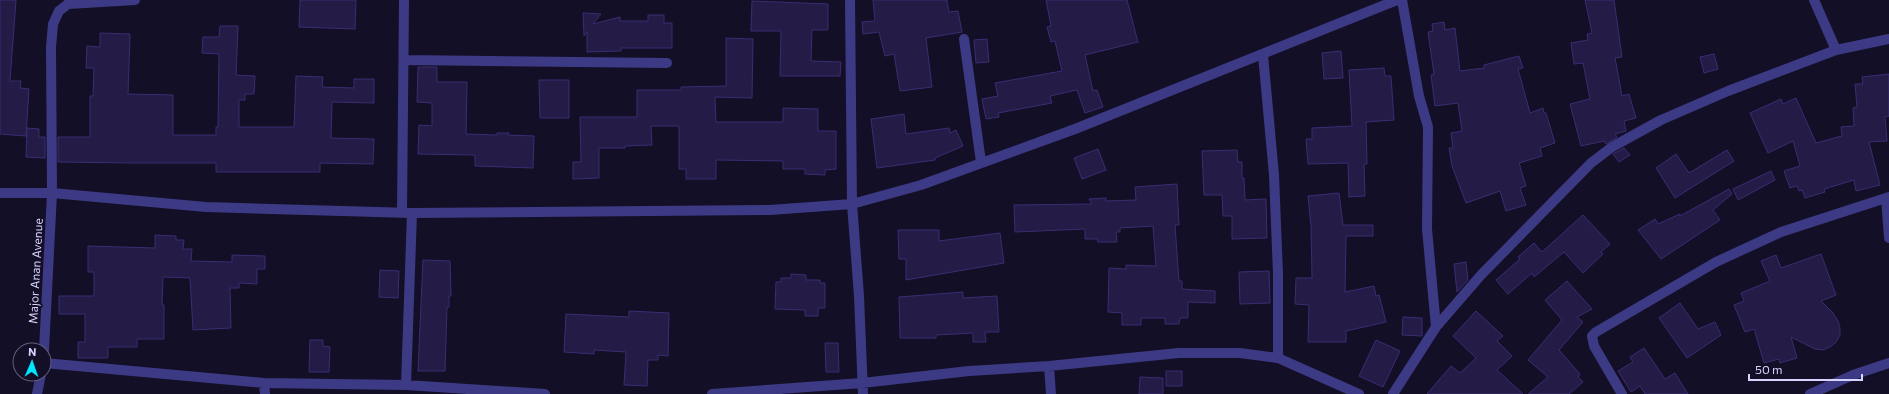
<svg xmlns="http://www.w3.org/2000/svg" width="1889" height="394" viewBox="0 0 1889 394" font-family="Commissioner,sans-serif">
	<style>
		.building { fill: #241b47; stroke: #3b2d73 }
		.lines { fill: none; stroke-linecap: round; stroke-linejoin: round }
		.minor { stroke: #3d3a85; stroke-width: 10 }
		.labels { text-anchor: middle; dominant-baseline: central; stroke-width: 4; stroke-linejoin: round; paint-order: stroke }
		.street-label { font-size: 12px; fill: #d9d4ff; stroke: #130f26 }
	</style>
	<rect width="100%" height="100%" fill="#130f26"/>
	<!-- building -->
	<path class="building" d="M0,0h16l-6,81h11l-1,7 9,1 -3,47 -26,-2z
		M300,0h56l-1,29 -56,-2z
		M873,0h74l2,12 9,-1 4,21 -36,6 6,49 -32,4 -6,-37 -9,2 -6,-24 -16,2 -1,-12 13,-1z
		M1046,0h81l11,42 -53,13 8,36 4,-1 6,17 -18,6 -8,-23 -27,6 2,7 -54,10 1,4 -13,2 -4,-20 16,-3 -3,-13 67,-12 -7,-30 -4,1 -4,-15 4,-1z
		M1585,0h29l8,57 -7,1 7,38 7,-2 7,24 -12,3 2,10 -11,3 2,3 -11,7 -2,-3 -23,5 -11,-42 20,-5 -7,-36 -9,1 -3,-21 17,-3 -1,-6 5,-1z
		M752,1l76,3v26h-16l-1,31 30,1 -1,14h-60l1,-45h-30z
		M583,13l18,1 -8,10 27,-7v4h28v-6h16v8h8v25h-51v3l-34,1v-20l-3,4z
		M1444,22l1,8 10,-2 5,43 24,-3v-3l35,-9 4,12 -5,1 12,44 13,-5 1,5h2l9,30 -15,5 2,8 -23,7 7,23 -6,2 6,17 -20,6 -6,-20 -34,12 -14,-37 -3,-18h4l-2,-15 11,-2 -4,-28 -23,3 -4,-31 3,-1 -6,-42 5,-1 -1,-7z
		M220,26h18l-2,49 19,1 -1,18h-9v6h-6v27h55l2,-51 27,1 -1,10 32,1v-9h20v24l-42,-1 -1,36 43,1 -1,25 -53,-1v9h-104v-9h-83l-75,-1v-25h32v-41h3l1,-28h-8l1,-22 13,1v-14l30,1 -2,60 45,1v40h43v-8h2l1,-73 -17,-1 1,-16h16z
		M726,38l27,1 -1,59 -37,-1 1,25h67v-14l35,1v22h18v38l-11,1v5l-20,-1v-5h-22v-8l-67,-1v19h-30v-10h-7v-43h-28l1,19 -27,1v2h-26v30l-26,1v-17h8l-1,-45h57v-27h44v-3l45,-1z
		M987,39l2,23 -13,1 -2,-23z
		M1341,51l2,27 -19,1 -2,-26z
		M1714,54l4,15 -14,4 -4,-16z
		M418,67h19v15h30l-1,52 31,1v-2h12l-1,2 26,1 -1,32 -58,-2v-11l-57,-1 1,-29 13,1v-23l-15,-1z
		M1384,68l1,8h6l3,44 -28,2 1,42h-3l1,32 -16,1 -1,-34 -40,1 -2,-25h6v-11l40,-2 -3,-56z
		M1889,74v42l-4,1 2,24 -18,1 11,43 -24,6 -2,-11 -30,9 1,3 -20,6 -3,-8 -3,1 -2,-5 -7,2 -6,-17 16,-5 -7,-25 -25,12 -18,-40 31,-14 2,5 13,-6 20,45 26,-7 -1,-9 13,-1 -1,-18 4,-1 -2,-23h8l-1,-7z
		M539,80h30v38h-29z
		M904,114l2,20 43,-6 1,5 6,-3 7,16 -28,12v2l-58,8 -6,-49z
		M27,128l12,1v8h6v21l-19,-1z
		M1624,148l6,7 -11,7 -6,-8z
		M1098,149l8,21 -24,9 -8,-21z
		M1237,150l1,12h4v17l2,-1 1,22 21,-1 1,39 -35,1v-23h-9l-1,-21h-18l-2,-44z
		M1727,150l7,11 -59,37 -19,-30 20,-14 13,19z
		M1771,171l4,9 -37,20 -5,-11z
		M1177,184l2,41h-4l4,56h3v8l33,2v12l-27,-1v16h-8l-1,6h-14v-6h-24v7h-19v-12l-14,-1 1,-44 17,1v-4l30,1 -3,-40 -33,2v4h-4l1,10h-19l-1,-3h-12v-10l-70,3 -1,-27 78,-1 -3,-5 17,-1v3l30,-1 -1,-13z
		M1729,189l3,5 -19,16 7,10 -59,39 -23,-29 17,-11 3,5 22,-10v2z
		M1339,193l4,32h30v11h-27l-1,56 29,-6 2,10 3,-1 7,27 -40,9v11h-38l1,-37 -14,-1 1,-26h16l-1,-52 -3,-30z
		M1583,215l27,29 -9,8 2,2 -20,19 -19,-21 -30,25 -2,-4 -24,21 -12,-14 24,-21 -2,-2 16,-14 8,9z
		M898,230h41v11l61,-8 4,30 -98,17v-21h-7z
		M155,235l21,1v4h8l-1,9h9l-1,12 41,1v-7l33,1v13h-8v15l-18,-1v5h-9l1,40 -38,2 -3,-52 -27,-1 -1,28h2v34h-27v8h-29v11h-30v-16h7v-28h-26v-18h35v-24h-6v-26l67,2z
		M1821,254l15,41 -15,6 12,12 5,8 2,7v7l-4,7 -6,5 -7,3 -8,-1 -24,-12 6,21 -17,5 -1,-4 -15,4 -10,-34 -9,3 -11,-27 10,-4 -3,-8 29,-12 -9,-20 15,-6 5,13z
		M423,260l27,1 1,35h-2v11h-2l-2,64h-27z
		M1466,262l2,18 -11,12 -3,-28z
		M380,270l19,1 -1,27 -19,-1z
		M1269,271l1,32 -30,1 -1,-32z
		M791,274l15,1v5h14v3h5v25h-7v8h-13v-6l-30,-1 1,-27h5v-4h10z
		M1567,281l25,28 -15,8 6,5 -24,28 21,24 -2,3 5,5 -14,12h-41l20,-17 -20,-17 34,-40 -17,-20z
		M963,292v6l34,-2 2,36h-14l1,10h-13v-9l-37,2v3h-36l-1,-41z
		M1680,303l18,26 17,-7 6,13 -34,23 -28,-40z
		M629,311l40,2 -1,43 -10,-1v5h-10l-1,26 -23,-1 2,-33 -32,-2v4l-30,-2 2,-38 63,3z
		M1476,311l27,25 -6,5 15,15 -15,14 26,24h-96l24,-28 9,7 16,-15 -23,-22z
		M1403,317l19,1v18l-20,-1z
		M310,340h13v6l7,1 -1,25h-20z
		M1376,340l24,11 -17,36 -24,-11z
		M825,343h13l1,29h-13z
		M1644,348l21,31 10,-6 13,21h-43l-5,-8 -9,6 -13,-21 15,-9 -3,-5z
		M1166,371h16v15h-16z
		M1140,377l23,1v16h-24z"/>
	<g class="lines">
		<!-- minor -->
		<path class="minor" d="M850,0l2,204 7,92 4,98
			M1402,0l17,96 9,31 -1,102 9,98
			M1814,0l22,50
			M964,39l17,123
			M1263,55l11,120 4,99v84
			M404,60l263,3
			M0,193h52l154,14 206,6 358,-3 82,-6 69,-19 154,-56 322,-129
			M1886,198l3,40
			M402,212l2,-212
			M44,350l8,-157 -1,-146 2,-23 6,-13 9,-7 67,-4
			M44,363l220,20 142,2 139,9
			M1049,366l2,28
			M264,383l1,11
			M406,385l6,-172
			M37,394l4,-20
			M712,394l150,-11 107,-12 80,-5 130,-13h61l38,5 81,36
			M1393,394l43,-67 45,-52 110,-112 21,-16 49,-27 67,-29 108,-41 53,-11
			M1622,394l-28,-48 -2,-10 4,-4 120,-70 65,-30 108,-35
			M1810,394l43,-19 36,-12"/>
	</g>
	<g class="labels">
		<!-- street labels -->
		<g class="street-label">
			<text transform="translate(35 271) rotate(-87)">Major Anan Avenue</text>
		</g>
	</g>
	<!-- north arrow -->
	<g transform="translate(32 362) rotate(2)"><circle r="19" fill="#130f26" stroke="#625e7d"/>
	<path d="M0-3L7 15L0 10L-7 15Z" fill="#00e5ff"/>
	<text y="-6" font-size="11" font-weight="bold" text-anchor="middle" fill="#d9d4ff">N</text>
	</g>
	<!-- scale -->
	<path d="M1749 374v6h113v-6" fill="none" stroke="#d9d4ff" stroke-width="2"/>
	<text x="1755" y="374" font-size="12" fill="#d9d4ff" stroke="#130f26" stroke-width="3" paint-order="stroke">50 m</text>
</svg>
